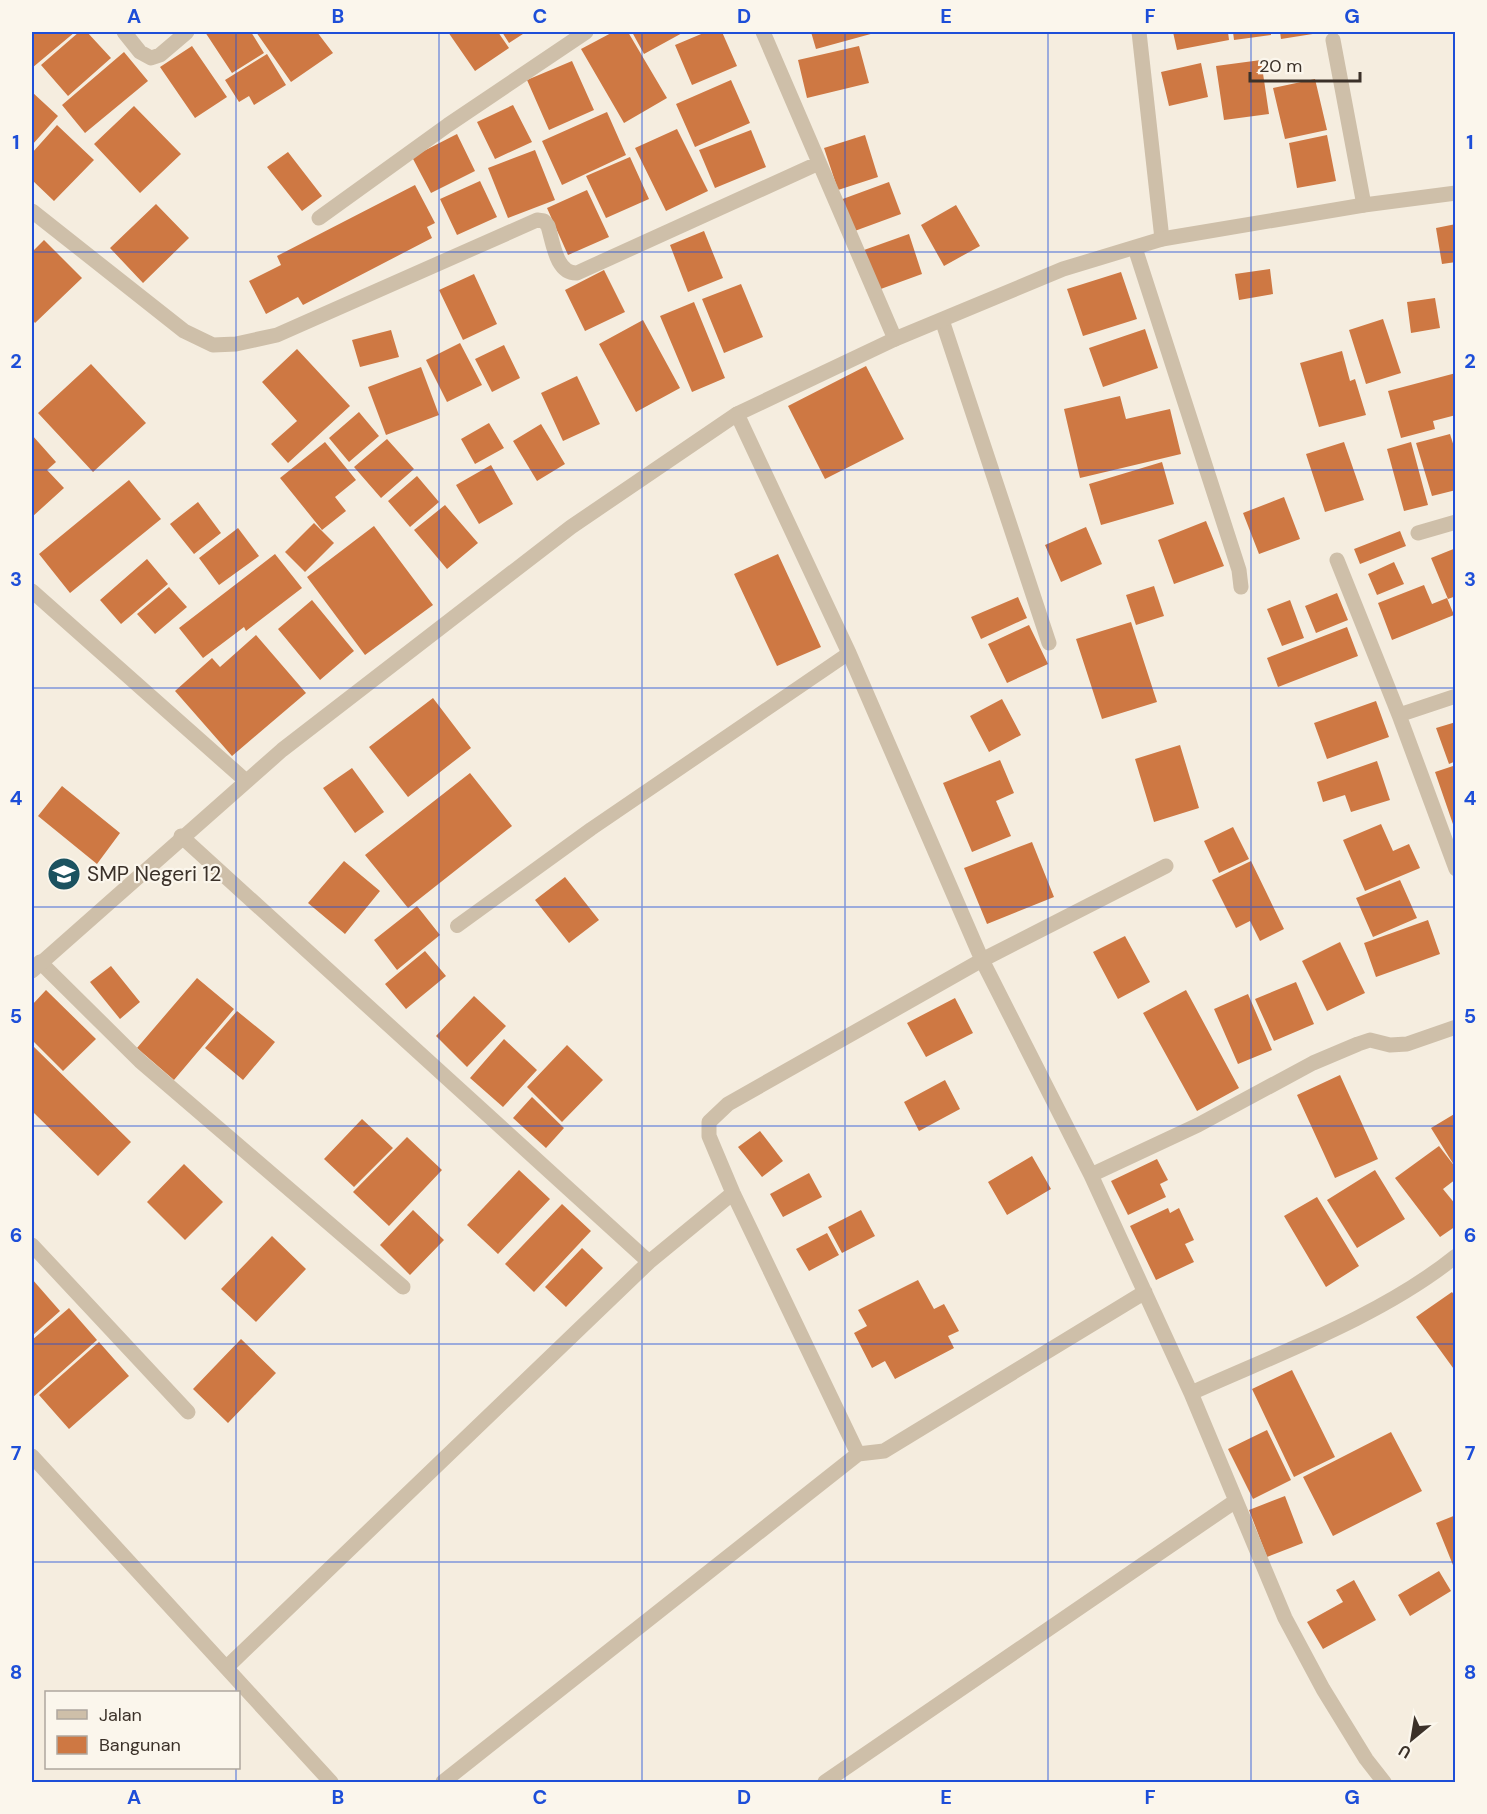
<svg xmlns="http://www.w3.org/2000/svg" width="1487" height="1814" viewBox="0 0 1487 1814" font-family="'DM Sans',sans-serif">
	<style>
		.building { fill: #ce7843 }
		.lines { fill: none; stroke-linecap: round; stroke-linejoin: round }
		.service { stroke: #cebfa9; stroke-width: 14 }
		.minor { stroke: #cebfa9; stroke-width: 15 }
		.tertiary { stroke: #cebfa9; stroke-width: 15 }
		.grid { fill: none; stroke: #1d4ed8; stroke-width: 1.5; stroke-opacity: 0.55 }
		.labels { text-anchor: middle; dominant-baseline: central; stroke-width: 4.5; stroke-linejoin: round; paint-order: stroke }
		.poi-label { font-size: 21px; fill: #3b3129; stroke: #fbf6ec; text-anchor: start }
		.neatline { fill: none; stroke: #1d4ed8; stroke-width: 2 }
		.grid-label { font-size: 20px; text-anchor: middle; font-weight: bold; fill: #1d4ed8 }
	</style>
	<rect width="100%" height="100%" fill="#f5eddf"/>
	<!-- building -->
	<path class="building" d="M32,32h43l-43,36z
		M79,32h8l24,26 -43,38 -27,-31z
		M205,32h46l13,21 -32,20z
		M256,32h61l16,21 -42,29z
		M448,32h50l11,16 -34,23z
		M502,32h24l-17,11z
		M613,32h15l39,66 -43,25 -43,-74z
		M632,32h52l-40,22z
		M706,32h16l15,34 -45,19 -17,-40z
		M811,32h67l-62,17z
		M1173,32h55l1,8 -52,10z
		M1233,32h38v3l-37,5z
		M1280,32h39v1l-38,6z
		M192,46l35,51 -32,21 -35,-51z
		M859,46l10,37 -62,15 -9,-38z
		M124,52l24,29 -63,52 -23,-28z
		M267,54l19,31 -32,20 -5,-9 -10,6 -14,-22z
		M1261,60l8,54 -45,6 -8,-54z
		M572,61l22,49 -45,20 -22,-50z
		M1201,63l7,34 -39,9 -8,-34z
		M1315,79l12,51 -42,9 -12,-51z
		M731,80l19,43 -55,24 -19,-43z
		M32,92l26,24 -26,29z
		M513,105l19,37 -37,17 -18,-37z
		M134,106l47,48 -41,39 -46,-49z
		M607,112l19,43 -64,30 -20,-44z
		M57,125l37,35 -40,41 -22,-21v-27z
		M677,129l31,62 -42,20 -31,-63z
		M751,130l15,37 -51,21 -16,-38z
		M457,134l18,37 -44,22 -19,-36z
		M865,135l13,42 -40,13 -14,-42z
		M1327,135l9,46 -39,7 -8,-45z
		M535,150l20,50 -47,18 -20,-50z
		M288,152l34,44 -20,15 -35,-44z
		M630,157l19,42 -43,19 -20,-42z
		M480,181l17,36 -40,18 -17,-36z
		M889,182l12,32 -49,18 -12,-32z
		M415,185l20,38 -8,4 5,11 -129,67 -5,-8 -32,17 -17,-33 32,-16 -4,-9z
		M587,190l22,47 -41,18 -21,-47z
		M156,204l33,34 -46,45 -33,-35z
		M956,205l24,41 -36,20 -23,-41z
		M1456,224v38l-14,2 -6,-36z
		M704,231l19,47 -35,14 -18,-47z
		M909,234l13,40 -44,16 -14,-40z
		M44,240l38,38 -47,45 -3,-4v-67z
		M1270,269l3,25 -34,6 -4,-26z
		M604,270l21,42 -40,19 -20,-41z
		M1121,272l16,47 -54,17 -16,-47z
		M474,274l23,50 -34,16 -24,-50z
		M741,284l22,53 -39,16 -22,-54z
		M1435,298l5,30 -29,5 -4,-31z
		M694,302l31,76 -33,14 -32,-76z
		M1383,319l18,54 -35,11 -17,-54z
		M643,320l37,68 -44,24 -37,-68z
		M1145,329l13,39 -55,19 -14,-39z
		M391,330l8,27 -39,10 -8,-27z
		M460,343l22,42 -35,17 -21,-42z
		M504,345l16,33 -28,14 -17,-33z
		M297,349l53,57 -62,57 -17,-19 26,-23 -35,-39z
		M1342,351l8,30 5,-2 11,36 -47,12 -19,-64z
		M91,364l55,59 -53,49 -55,-59z
		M866,366l38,73 -79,40 -37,-73z
		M421,367l18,48 -53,20 -18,-48z
		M1456,373v42l-23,6 2,8 -34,9 -13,-47z
		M577,376l23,48 -37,17 -22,-48z
		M1120,396l6,23 44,-10 11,45 -101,24 -16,-69z
		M359,412l20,24 -30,26 -20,-24z
		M489,423l15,25 -29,16 -14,-25z
		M541,424l24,40 -28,17 -24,-40z
		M1450,434l6,19v37l-24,6 -16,-53z
		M32,435l24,27 -9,8 17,18 -32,29z
		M387,439l27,30 -33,29 -27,-31z
		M325,442l31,38 -21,17 11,14 -24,19 -42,-52z
		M1344,442l20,58 -39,12 -19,-58z
		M1411,442l17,63 -24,6 -17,-62z
		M1162,462l12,42 -73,21 -12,-41z
		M491,465l22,39 -34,20 -23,-39z
		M417,476l22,26 -29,25 -22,-26z
		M129,480l32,39 -91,74 -31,-39z
		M1284,497l16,42 -41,15 -16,-41z
		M198,502l23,31 -27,21 -24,-30z
		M445,505l33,38 -31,26 -33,-39z
		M1206,521l18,45 -50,18 -16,-44z
		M314,523l20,20 -29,29 -20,-20z
		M374,526l59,79 -68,50 -58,-78z
		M1086,527l16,37 -41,18 -16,-37z
		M238,528l21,28 -40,29 -20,-27z
		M1400,531l6,15 -46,18 -6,-15z
		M1456,548v48l-8,3 -17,-41z
		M275,554l27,34 -56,43 -2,-4 -41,31 -24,-30z
		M778,554l43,93 -44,19 -43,-92z
		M147,559l21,25 -47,40 -21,-24z
		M1394,562l10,22 -27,11 -9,-21z
		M1424,585l8,19 15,-6 7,17 -62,25 -14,-37z
		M1154,586l10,30 -28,9 -10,-30z
		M169,587l18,20 -32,27 -18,-20z
		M1337,593l11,27 -32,13 -11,-27z
		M1018,597l9,21 -46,21 -10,-22z
		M312,600l42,51 -34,29 -42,-51z
		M1290,600l14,38 -22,8 -15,-37z
		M1131,622l26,80 -55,17 -26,-80z
		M1029,625l19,39 -41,19 -19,-39z
		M1347,627l11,29 -80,31 -11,-29z
		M256,635l50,58 -74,63 -57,-65 37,-33 8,9z
		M433,698l38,50 -63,49 -39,-50z
		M1002,699l19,36 -32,17 -19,-36z
		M1376,701l13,36 -62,22 -13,-36z
		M1456,722v39l-7,3 -13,-36z
		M1180,745l19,63 -45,14 -19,-63z
		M1000,760l14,33 -18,8 15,35 -39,16 -29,-69z
		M1377,761l13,39 -39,12 -6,-17 -22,7 -6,-20z
		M1456,765v64l-1,1 -20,-58z
		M352,768l32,44 -29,21 -32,-45z
		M470,773l42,53 -104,82 -43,-53z
		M62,786l58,47 -23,31 -59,-48z
		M1381,824l12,27 16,-7 11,24 -55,23 -22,-51z
		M1233,827l16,32 -30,14 -15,-32z
		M1032,842l22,55 -67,27 -23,-56z
		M344,861l36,30 -35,43 -37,-31z
		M1251,861l33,68 -24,12 -10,-20 -14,7 -24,-48z
		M565,877l34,43 -30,23 -34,-43z
		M1400,880l17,38 -44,19 -17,-39z
		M417,906l23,29 -43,35 -23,-30z
		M1428,920l12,34 -64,23 -12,-34z
		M1125,936l25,46 -32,17 -25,-47z
		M1340,942l25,51 -38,18 -25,-50z
		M425,951l21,25 -40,33 -21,-25z
		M111,966l29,36 -20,17 -30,-37z
		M197,978l37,31 -60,71 -37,-32z
		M1296,982l18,42 -40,17 -19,-42z
		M46,990l50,49 -33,32 -31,-31v-35z
		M1186,990l53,98 -42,23 -54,-98z
		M1248,994l24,56 -34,14 -24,-55z
		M474,996l32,30 -39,41 -31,-31z
		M955,998l18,35 -47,24 -19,-34z
		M237,1011l38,31 -32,38 -38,-32z
		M504,1039l33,31 -34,37 -33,-29z
		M32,1045l99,97 -33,34 -66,-65z
		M567,1045l36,35 -41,42 -35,-35z
		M1340,1075l38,84 -43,19 -38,-83z
		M945,1080l15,29 -41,22 -15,-29z
		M532,1097l32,31 -18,20 -33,-30z
		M1456,1113v51l-2,1 -23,-37z
		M362,1119l31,29 -39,39 -30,-28z
		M760,1131l23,30 -21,16 -24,-30z
		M407,1137l35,33 -53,56 -36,-34z
		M1439,1146l17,22v11l-13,10 13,16v21l-16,11 -45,-59z
		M1032,1156l19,33 -44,26 -19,-33z
		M1157,1159l11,21 -8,4 6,13 -38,18 -17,-34z
		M184,1164l39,38 -38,38 -38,-38z
		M519,1170l31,29 -52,55 -31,-29z
		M1375,1170l30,49 -48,29 -30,-48z
		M809,1173l13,24 -39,20 -13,-23z
		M1317,1197l42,69 -33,21 -42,-71z
		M562,1204l29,27 -57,61 -29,-28z
		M1168,1208l2,5 9,-5 15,32 -9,4 9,18 -38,18 -26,-54z
		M413,1210l31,30 -34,35 -30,-30z
		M861,1210l14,26 -33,17 -14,-26z
		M827,1233l12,22 -30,16 -13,-22z
		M272,1236l34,33 -50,53 -35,-33z
		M582,1248l21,20 -37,39 -21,-20z
		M32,1279l28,32 -28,25z
		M918,1280l16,29 10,-5 15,27 -11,5 6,12 -59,31 -10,-18 -13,7 -18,-35 13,-7 -9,-16z
		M1452,1292l4,6v74l-40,-55z
		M69,1308l28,32 -65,58v-58z
		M241,1339l35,34 -48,50 -35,-34z
		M99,1342l30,34 -60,53 -30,-34z
		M1292,1370l43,87 -41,20 -42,-88z
		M1267,1430l24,50 -38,19 -25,-50z
		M1391,1432l31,59 -89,45 -30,-59z
		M1285,1496l18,47 -36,14 -18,-47z
		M1456,1515v55h-1l-19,-47z
		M1439,1571l12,20 -41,25 -12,-21z
		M1354,1580l22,40 -53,29 -16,-27 36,-20 -7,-12z"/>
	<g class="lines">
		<!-- service -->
		<path class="service" d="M457,926l134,-97 258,-176"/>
		<!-- minor -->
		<path class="minor" d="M124,32l16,20 11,6 9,-3 27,-23
			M763,32l132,307
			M1139,32l23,207
			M1333,40l31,165
			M32,211l152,120 29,14 23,-1 41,-9 260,-115 7,1 4,5c5,16 8,48 29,47l242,-110
			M319,218l129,-93 138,-93
			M1135,248l104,322 2,17
			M942,320l107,323
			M737,414l112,239 133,307 109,215 100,218 94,225 38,71 43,70 18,23
			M1418,533l38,-11
			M1337,560l62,155 57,154
			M32,591l214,190
			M1399,715l57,-19
			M181,836l468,426
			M40,962l100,99 263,226
			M1091,1175l107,-50 115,-62 45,-19 12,-4 20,5 17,-1 49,-17
			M32,1245l156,167
			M1191,1393c86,-39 191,-77 265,-137
			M858,1454l-125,-261 -24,-57v-14l19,-18 254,-144 184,-94
			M32,1456l299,326
			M227,1667l422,-405 84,-69
			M443,1782l415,-328 26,-3 261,-159
			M825,1782l409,-280"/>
		<!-- tertiary -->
		<path class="tertiary" d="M32,971l250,-221 289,-223 166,-113 158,-75 168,-70 99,-30 202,-34 92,-12"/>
	</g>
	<!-- grid -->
	<path class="grid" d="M236,32v1660M439,32v1750M642,32v1750M845,32v1750M1048,32v1750M1251,32v1750M32,252h1424M32,470h1424M32,688h1424M32,907h1424M32,1126h1424M32,1344h1424M32,1562h1424M236,1768v14"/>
	<!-- icons -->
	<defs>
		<symbol id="school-disc" viewBox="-11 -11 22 22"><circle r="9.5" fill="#1b5260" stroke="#fbf6ec"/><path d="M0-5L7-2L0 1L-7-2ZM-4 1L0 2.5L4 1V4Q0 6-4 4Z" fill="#fff"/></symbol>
	</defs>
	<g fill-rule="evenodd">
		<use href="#school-disc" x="45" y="855" width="38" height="38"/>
	</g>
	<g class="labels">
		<!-- poi labels -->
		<g class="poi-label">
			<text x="87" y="874">SMP Negeri 12</text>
		</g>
	</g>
	<!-- border -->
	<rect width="1487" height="1814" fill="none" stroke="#fbf6ec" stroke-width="66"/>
	<!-- legend -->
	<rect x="45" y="1691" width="195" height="78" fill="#fbf6ec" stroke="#aea79e" stroke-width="1.5"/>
	<rect x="57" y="1710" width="30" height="9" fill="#cebfa9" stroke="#aea79e" stroke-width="1.5"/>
	<text x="99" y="1721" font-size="18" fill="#3b3129">Jalan</text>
	<rect x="57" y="1736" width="30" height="18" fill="#ce7843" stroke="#aea79e" stroke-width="1.5"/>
	<text x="99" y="1751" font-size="18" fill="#3b3129">Bangunan</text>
	<!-- north arrow -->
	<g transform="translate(1412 1739) rotate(210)" stroke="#fbf6ec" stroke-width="4.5" paint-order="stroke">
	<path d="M0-4.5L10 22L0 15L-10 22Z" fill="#3b3129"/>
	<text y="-9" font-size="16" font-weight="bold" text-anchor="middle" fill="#3b3129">U</text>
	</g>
	<!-- scale -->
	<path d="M1250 72v9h110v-9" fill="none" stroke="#3b3129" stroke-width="3"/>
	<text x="1259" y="72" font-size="18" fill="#3b3129" stroke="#fbf6ec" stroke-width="4.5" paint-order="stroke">20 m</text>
	<rect x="33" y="33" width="1421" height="1748" class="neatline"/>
	<g class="grid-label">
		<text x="134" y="23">A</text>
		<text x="338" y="23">B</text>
		<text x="540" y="23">C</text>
		<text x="744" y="23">D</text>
		<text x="946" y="23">E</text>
		<text x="1150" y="23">F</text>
		<text x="1352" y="23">G</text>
		<text x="16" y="149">1</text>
		<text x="1470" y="149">1</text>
		<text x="16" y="368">2</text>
		<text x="1470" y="368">2</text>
		<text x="16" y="586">3</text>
		<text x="1470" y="586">3</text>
		<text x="16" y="805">4</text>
		<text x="1470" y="805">4</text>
		<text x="16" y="1023">5</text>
		<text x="1470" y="1023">5</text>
		<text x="16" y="1242">6</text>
		<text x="1470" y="1242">6</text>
		<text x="16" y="1460">7</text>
		<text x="1470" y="1460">7</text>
		<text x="16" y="1679">8</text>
		<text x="1470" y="1679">8</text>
		<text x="134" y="1804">A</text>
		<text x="338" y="1804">B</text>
		<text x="540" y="1804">C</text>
		<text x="744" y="1804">D</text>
		<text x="946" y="1804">E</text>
		<text x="1150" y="1804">F</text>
		<text x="1352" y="1804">G</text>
	</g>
</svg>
